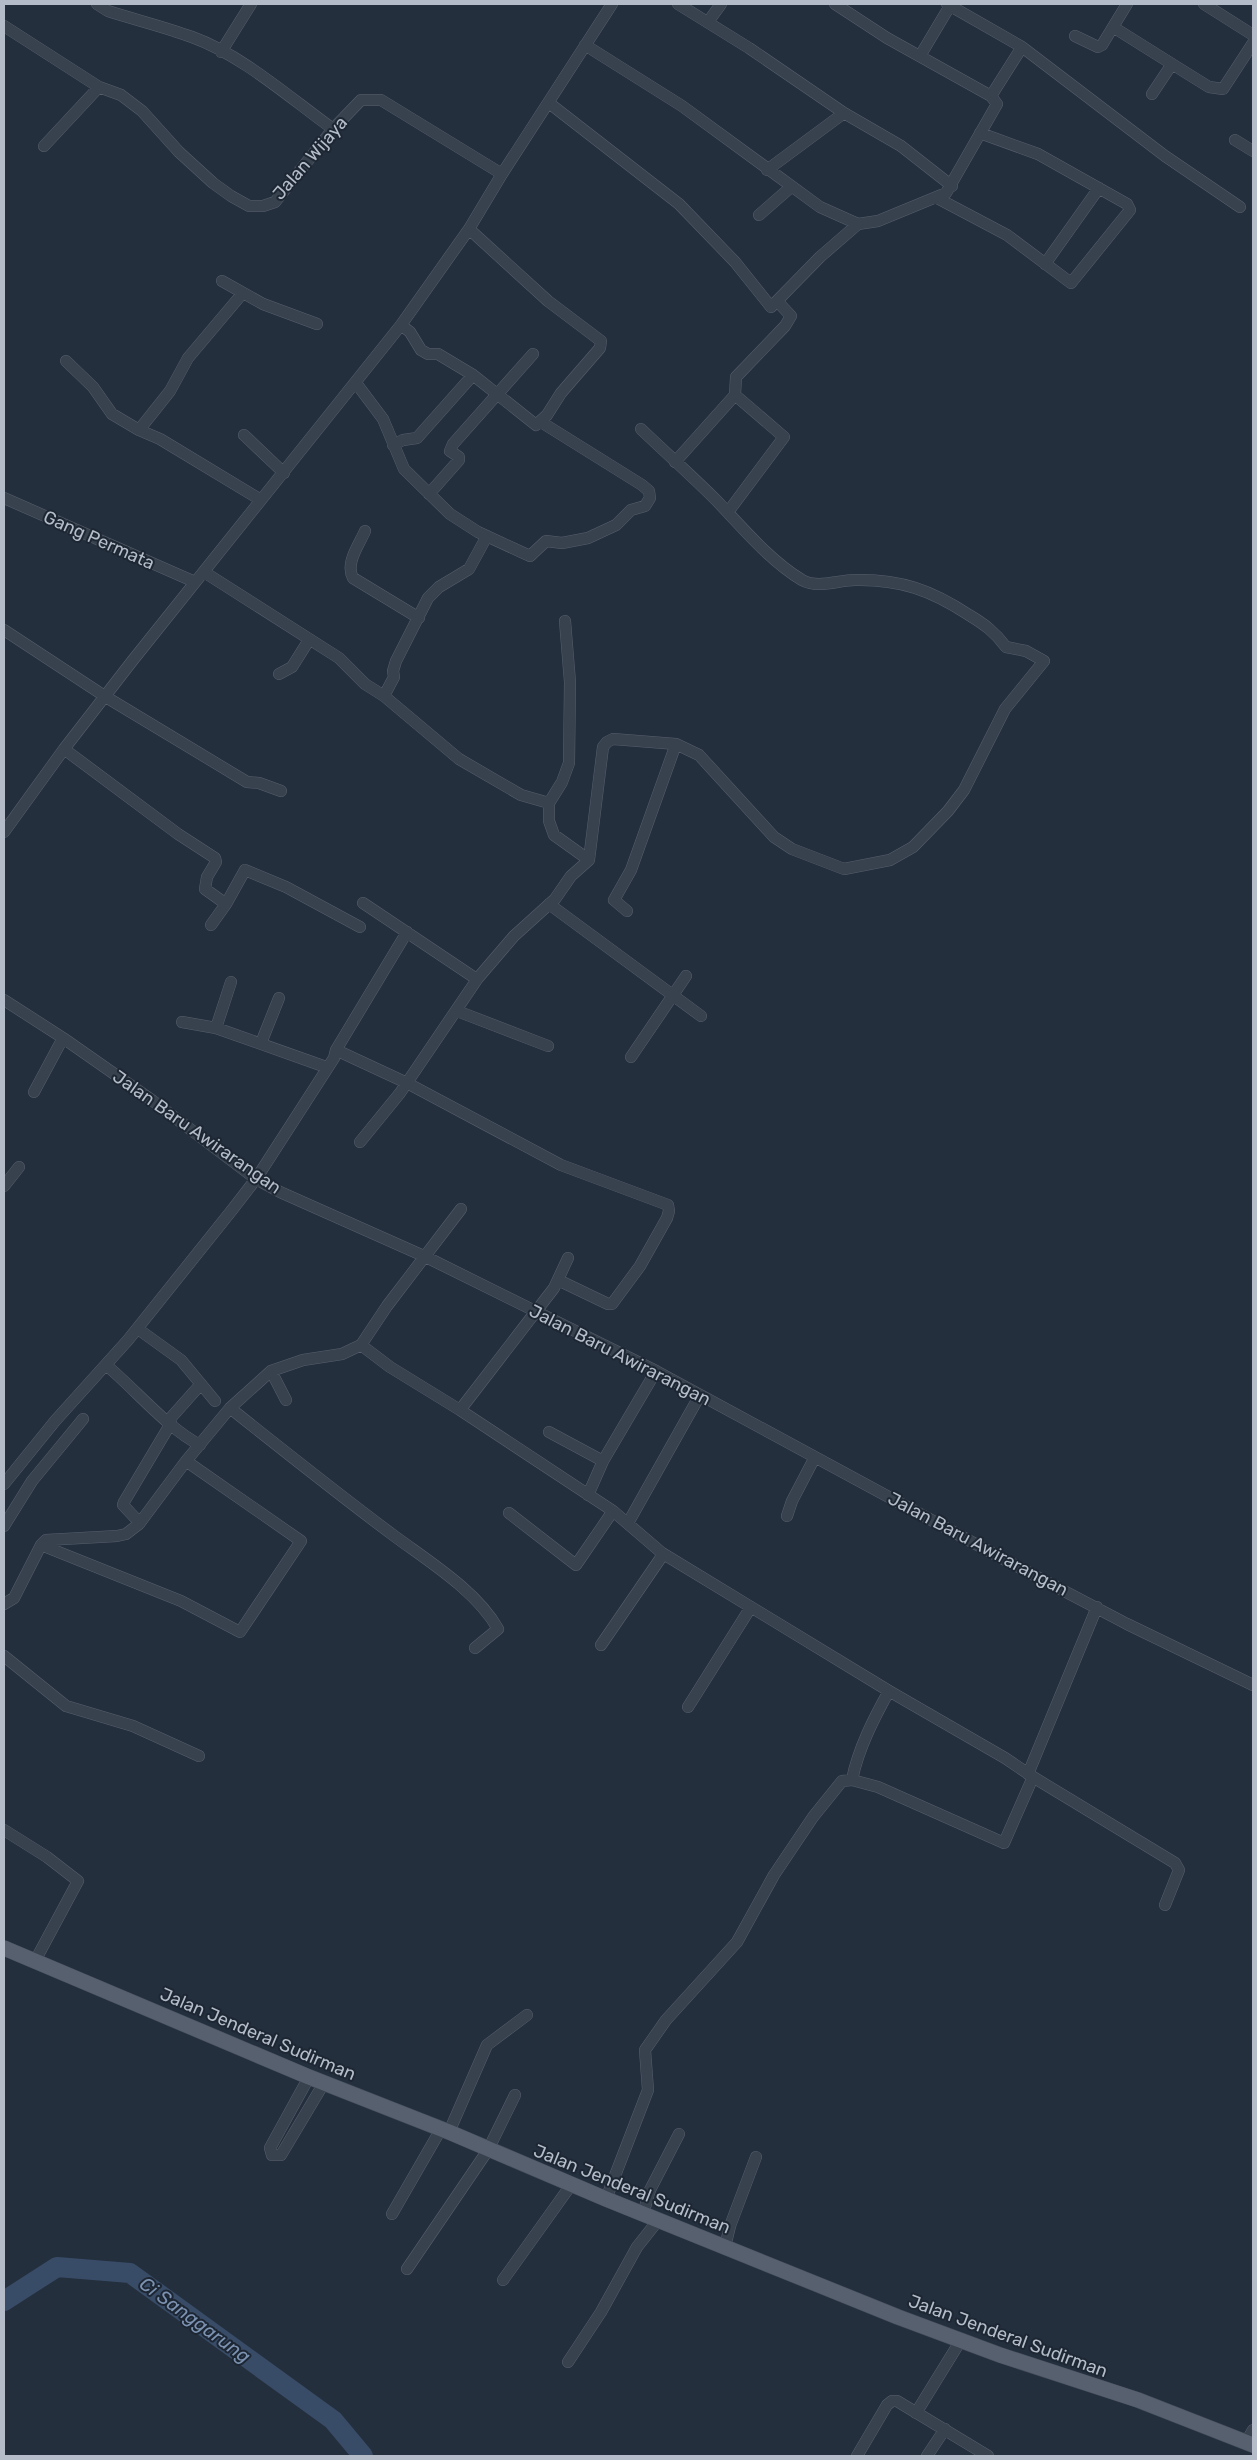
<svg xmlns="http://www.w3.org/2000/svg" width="1257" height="2460" viewBox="0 0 1257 2460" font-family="Rubik,sans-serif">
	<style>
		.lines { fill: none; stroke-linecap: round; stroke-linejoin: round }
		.river { stroke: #394c67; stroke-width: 20 }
		.minor-casing { stroke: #565f6c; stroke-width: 12 }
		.major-casing { stroke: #414a57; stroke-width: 16 }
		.minor { stroke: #38414e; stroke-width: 11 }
		.major { stroke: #56606e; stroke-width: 15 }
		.labels { text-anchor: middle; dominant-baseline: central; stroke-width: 4; stroke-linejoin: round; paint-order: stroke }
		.street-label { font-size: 18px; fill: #b4bcc9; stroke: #1d2633 }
		.water-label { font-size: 19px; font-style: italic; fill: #7c92b1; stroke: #1d2633 }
	</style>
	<rect width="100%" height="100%" fill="#242f3e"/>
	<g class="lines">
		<!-- river -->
		<path class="river" d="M4,2301l53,-34 73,6 203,147 30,36"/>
		<defs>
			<path id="minor" d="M97,4l11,7c28,9 57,16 84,26 50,18 98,61 141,92
				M678,4l71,44 95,65 57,33 51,40
				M835,4l52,34 104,58
				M947,4l75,43 143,109 75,51
				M1204,4l49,31
				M708,22l13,-18
				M4,26l95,61 22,8 21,16 37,41 34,31 18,13 18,10h14l12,-4 58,-73 28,-29h20l121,74
				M1113,27l59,37 -20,30
				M1075,36l23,11 4,-2 25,-41
				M585,45l97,61 138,101 38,17 20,-3 68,-28 51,-89 -6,-8 31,-49
				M221,52l30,-48
				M920,56l31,-52
				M1172,64l37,23 14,2 30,-46
				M549,103l130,101 56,58 36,45 49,-50 38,-33
				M1235,140l18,11
				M44,146l55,-59
				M767,170l77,-57
				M937,198l70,37 64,48 59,-73 -3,-6 -89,-50 -58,-21
				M759,215l32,-28
				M1045,264l54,-76
				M222,281l41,23 54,20
				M401,325l9,7 11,18 7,4h10l35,21 63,50 11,-10 14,-22 39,-45 1,-7 -53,-40 -79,-72
				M66,361l27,26 19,27 27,16 21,9 101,61
				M356,383l27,36 21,50 46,45 28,18 52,24 16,-15 16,2 26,-5 28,-13 15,-15 14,-4 5,-8 -1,-7 -7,-6 -101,-63
				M641,429c25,24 51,47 75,71 26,27 54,61 86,80 16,9 36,0 53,0 45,-1 76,10 114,35 15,9 26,17 37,32l20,4 18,10 -39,48 -41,81 -16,21 -35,36 -23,13 -46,9 -52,-20 -18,-12 -75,-82 -23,-11
				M139,430l31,-39 18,-33 54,-64
				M244,435l40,38
				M393,445l10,-5 14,-2 56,-63
				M675,462l60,-67 1,-18 49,-51 6,-10 -13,-14
				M429,494l30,-34v-3l-9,-6 3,-7 80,-90
				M4,498l191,84
				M728,512l56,-75 -49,-42
				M365,531c-6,14 -20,32 -12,47l66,40
				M204,572l135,86 26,26 19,12 75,63 62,36 28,8
				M565,621l5,61 -1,81 -7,19 -13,21v18l5,14 35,25
				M4,630l102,67 141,85 12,1 22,8
				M279,674l13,-7 17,-27
				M384,696l10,-19 -1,-6 3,-10 32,-63 11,-11 30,-18 18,-33
				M64,749l114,85 37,24 1,4 -9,15 -2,12 21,15 -15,21
				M4,832l60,-83 69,-89 268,-335 68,-96 33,-55 110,-170
				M363,903l109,73
				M226,904l19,-34 41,17 74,40
				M549,904l152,112
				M4,1000l59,38 90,63 103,78 24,13 146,65 230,114 351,190 120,63 126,61
				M457,1011l91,35
				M182,1022l34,6 110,39
				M216,1028l15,-46
				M261,1043l18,-45
				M336,1050l71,33 154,82 107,40 1,6 -2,7 -27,48 -28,38h-4l-50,-24
				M631,1057l55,-81
				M34,1092l29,-54
				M360,1142l40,-49 78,-115 36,-42 41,-37 16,-23 18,-16 14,-113 4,-5 6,-3 63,5 -45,126 -17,30 13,11
				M4,1186l15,-19
				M138,1329l43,31 34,41
				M361,1345l29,22 70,43 153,101 49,42 227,138 116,67 28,19 142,86 4,7 -14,35
				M106,1365c29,24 61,63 94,80
				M271,1371l15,29
				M230,1408c54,43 108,86 163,127 35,26 84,56 105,94l-23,19
				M460,1410l94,-122 14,-30
				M168,1421l33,-37
				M549,1432l54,29
				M4,1484l51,-63 73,-81 104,-130 24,-31 78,-121 2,-8 71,-118
				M588,1495l15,-34 53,-90
				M509,1513l67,52 37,-54
				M787,1516l5,-15 23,-44
				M140,1523l-17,-18 1,-3 47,-79
				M628,1523l72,-128
				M4,1526l28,-45 51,-62
				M41,1545l140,56 59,31 61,-91 -115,-80
				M4,1604l10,-6 27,-53 5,-5 71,-4 9,-2 13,-10 47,-63 44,-53 41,-37 32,-11 39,-6 19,-9 26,-39 74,-97
				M601,1645l59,-86 2,-6
				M4,1656l62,50 67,20 66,30
				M688,1707l63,-100
				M1028,1774l69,-167
				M852,1780l26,7 126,56 29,-66
				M4,1830l43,27 31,24 -43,80
				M309,2077l-39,71 2,7h9l43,-72
				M449,2132l38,-87 40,-30
				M606,2199l42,-109 -3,-40 21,-30 71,-78 37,-67 39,-58 29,-36 10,-1c6,-31 22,-62 37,-89
				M392,2214l49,-85
				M643,2214l7,-24 29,-56
				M725,2247l5,-21 26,-69
				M407,2269l81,-119 27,-55
				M503,2280l68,-95
				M568,2362l33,-50 36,-65 19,-24h9
				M916,2413l45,-73
				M1246,2442l7,-12
				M857,2456l30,-51 5,-4h5l91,55
				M927,2456l18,-27"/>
			<path id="major" d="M4,1948l305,129 140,55 157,67 292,118 102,38 138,45 115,45"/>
		</defs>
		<!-- minor casing -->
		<use href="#minor" class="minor-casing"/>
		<!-- major casing -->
		<use href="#major" class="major-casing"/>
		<!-- minor -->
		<use href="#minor" class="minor"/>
		<!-- major -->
		<use href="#major" class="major"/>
	</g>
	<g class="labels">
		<!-- street labels -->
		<g class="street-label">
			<text transform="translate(310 158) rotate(-49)">Jalan Wijaya</text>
			<text transform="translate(99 540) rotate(24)">Gang Permata</text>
			<text transform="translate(197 1132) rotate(35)">Jalan Baru Awirarangan</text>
			<text transform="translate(620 1355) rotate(27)">Jalan Baru Awirarangan</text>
			<text transform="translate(978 1544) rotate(28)">Jalan Baru Awirarangan</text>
			<text transform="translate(258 2034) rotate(23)">Jalan Jenderal Sudirman</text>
			<text transform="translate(632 2189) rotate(22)">Jalan Jenderal Sudirman</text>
			<text transform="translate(1008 2336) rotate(20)">Jalan Jenderal Sudirman</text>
		</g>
		<!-- water labels -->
		<g class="water-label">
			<text transform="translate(195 2320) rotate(36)">Ci Sanggarung</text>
		</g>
	</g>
	<!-- border -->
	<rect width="1257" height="2460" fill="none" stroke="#b4bcc9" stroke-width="10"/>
</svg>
